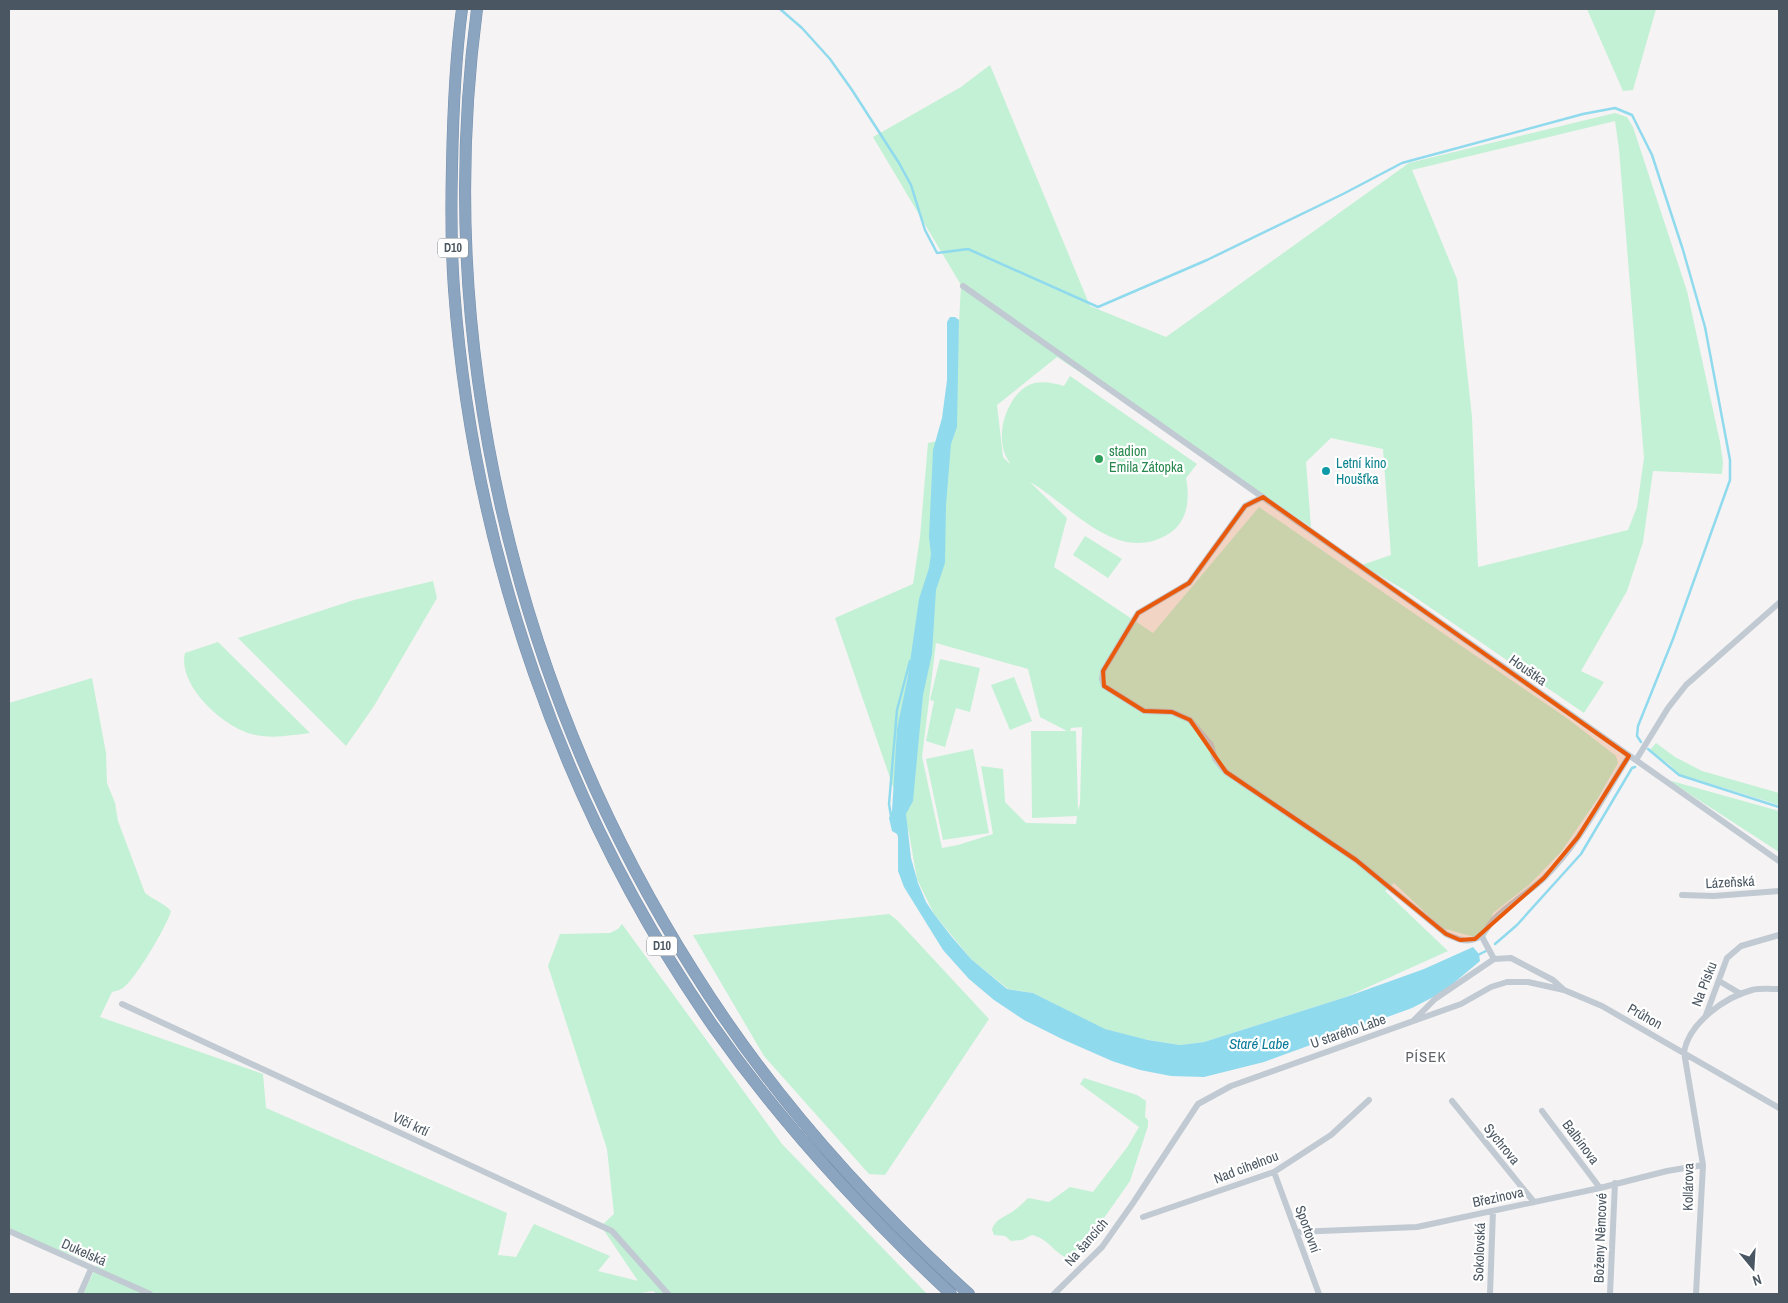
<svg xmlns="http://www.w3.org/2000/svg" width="1788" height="1303" viewBox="0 0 1788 1303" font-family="'Archivo Narrow',sans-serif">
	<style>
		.green { fill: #c3f1d5; fill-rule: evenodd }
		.water { fill: #90daee }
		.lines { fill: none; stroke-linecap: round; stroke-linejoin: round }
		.stream { stroke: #90daee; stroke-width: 2.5 }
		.highway-casing { stroke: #7690ad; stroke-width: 12 }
		.street { stroke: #c1cad2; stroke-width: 6 }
		.highway { stroke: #8ba5c1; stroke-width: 11 }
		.marked { fill: #e8590c; fill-opacity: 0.2; stroke: #e8590c; stroke-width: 4; stroke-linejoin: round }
		.leisure-dot { fill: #2e9e5b; stroke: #fff; stroke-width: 2 }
		.culture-dot { fill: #0f9aa8; stroke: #fff; stroke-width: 2 }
		.labels { text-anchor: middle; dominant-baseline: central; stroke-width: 4.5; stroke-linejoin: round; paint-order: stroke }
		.shield { fill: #fff; stroke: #808990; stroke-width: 1 }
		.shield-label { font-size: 12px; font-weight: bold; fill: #4a5661 }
		.leisure-label { font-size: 14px; fill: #27864d; stroke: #fff; text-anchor: start }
		.culture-label { font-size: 14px; fill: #0d838f; stroke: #fff; text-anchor: start }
		.street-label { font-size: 14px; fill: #4a5661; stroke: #fff }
		.water-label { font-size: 15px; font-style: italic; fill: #0c7c9b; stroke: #fff }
		.neighbourhood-label { font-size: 15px; letter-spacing: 1px; fill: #5f6368; stroke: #fff }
	</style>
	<rect width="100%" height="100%" fill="#f5f3f3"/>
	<!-- green -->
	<path class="green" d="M1587,9h69l-23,81 -10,1z
		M990,65l100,241 76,31 243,-174 206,-50 12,4 6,10 54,164 33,151 3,20 -1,12 -69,-3 -10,71 -16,49 -46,80 23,11 -20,31 -178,-122 -44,-26 29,-10 -8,-106 -52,-11 -25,24 5,65 -254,-170 -60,48 6,52 7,7c-1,-3 -4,-7 -5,-10 -9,-22 2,-58 24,-69 11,-5 24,-2 35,1l6,-10 127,88 -11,14c4,20 2,43 -16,55 -53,34 -99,-28 -140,-51l37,36 -13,49 99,66 106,-126 309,212 48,37 2,7 -20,35 -37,54 -32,33 -36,28 -8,27 -43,-12 -48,-45 -9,8 63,60 -102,46 -142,45 -24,3 -37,-6 -39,-10 -71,-36 -25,-4 -37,-30 -37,-45 -17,-35 -8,-46 -74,-215 78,-34 7,-47 8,-94 25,-5 8,-153 -88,-148 88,-50zM1615,121l4,28 25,309 -7,49 -9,23 -150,37 -6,-150 -15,-138 -45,-109zM936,643l92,26 12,48 27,14h-36l1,87 45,-2 -1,8 -50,-1 -21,-21 -2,-33 -22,-3 12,68 -35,11 -16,3 -20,-91zM1082,727l-2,77 -2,6 -2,-79h-6l1,-3z
		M1085,536l37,23 -14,19 -35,-23z
		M433,581l4,17 -63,108 -28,40 -108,-108 116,-38z
		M218,642l92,91c-18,2 -36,6 -54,2 -30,-5 -79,-49 -71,-82z
		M940,659l40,9 -10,44 -14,-4 -11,39 -19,-6 8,-40 -4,-1z
		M1014,677l18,44 -22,9 -19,-45z
		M92,678l14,75 1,30 8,20 3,18 27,72c9,7 19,10 26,18 -4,15 -36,69 -48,77 -3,2 -7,3 -11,4l-12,25 163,57 3,34 241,105 -9,42 18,2 18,-33 76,32 -12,15 40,10 -37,-55 13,-12 -7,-65 -59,-183 12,-32 50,-1 8,-4 4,-5 160,220 145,150h-270l-4,-3 -19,3h-551l14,-29 -88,-34v-528z
		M1656,743l19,14 27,14 77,22v12l-100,-31 -10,-10 -20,-13z
		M973,749l16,84 -46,7 -17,-81z
		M1668,780l111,31v41z
		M889,914l8,6 92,99 -104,156 -16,-1 -105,-118 -71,-121z
		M1084,1078l53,17 9,6 -1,16 3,3v6l-18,55 -26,37 -23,29 -14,11c-14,-6 -18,-19 -35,-23l-10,5 -11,1 -6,-5 -11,-1 -2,-5c3,-11 11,-12 20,-18 6,-4 11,-9 16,-14l21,4 21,-15 23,5 35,-46 11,-19 -59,-43z"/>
	<!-- water -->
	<path class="water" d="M950,317h5l4,3 -2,107 -6,17 -5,61 -1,58 -9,27 -4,64 -9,41 -10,106 -7,13 5,44 7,25 8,19 8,12 17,22 20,23 36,30 26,4 72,36 43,11 32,5 24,-3 142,-45 78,-28 49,-22 6,7 1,7 -37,31 -31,16 -148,54 -60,15 -33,-1 -31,-6 -28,-9 -50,-22 -38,-19 -30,-20 -25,-21 -26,-29 -39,-63 -6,-16v-34l-1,-3 -5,-3 -3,-13 3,-7 5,-82 11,-53 11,-77 10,-31 2,-14 -2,-17 4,-87 9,-32 5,-38v-58z"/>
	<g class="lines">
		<!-- stream -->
		<path class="stream" d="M780,9l22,19 28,31 22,31 47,73 12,22 14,45 12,23 31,-4 130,58 109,-47 136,-66 59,-31 181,-49 32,-6 17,7 20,40 31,95 22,77 25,133v20l-57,159 -35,87 -1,10 4,6
			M1648,749l31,26 100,32
			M891,816l-2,-12 8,-94 13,-49
			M1495,944l22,-19 64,-71 51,-86 3,-1
			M1478,955l8,-4"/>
		<defs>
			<path id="highway" d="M462,9c-7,52 -9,105 -10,157 -1,41 -1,82 2,123 19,261 109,521 259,737 69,98 150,186 238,268
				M477,9c-44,334 37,679 217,963 75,120 170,227 275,322"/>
		</defs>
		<!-- highway casing -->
		<use href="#highway" class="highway-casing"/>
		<!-- street -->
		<path class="street" d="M963,286l816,575
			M1263,497l-18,9 -56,77 -51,30 -35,58 -1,8 2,7 40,25 28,1 18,8 21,25 4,14 11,13 130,88 90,74c9,4 19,9 29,5 9,-3 13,-13 19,-20 15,-15 34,-26 50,-41 35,-34 59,-81 85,-122
			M1636,760l32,-52 18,-23 93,-82
			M1682,895l32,1 65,-5
			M1481,935l13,24
			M1494,959l17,-1 42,22 11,10 38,16 177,102
			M1719,981l22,13
			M122,1004l490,227 56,63
			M1706,1015l21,-57 14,-12 38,-11
			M1414,1020l21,-21 59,-40
			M1452,1101l82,101
			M1542,1111l58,77
			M1274,1172l45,122
			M1143,1217l131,-45 57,-37 38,-35
			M9,1231l141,63
			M1296,1232l121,-5 183,-39 67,-17 36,-6
			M80,1294l11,-25
			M1054,1294l48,-47 31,-44 65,-99 33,-18 230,-82 30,-17 16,-5h21l36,8
			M1490,1294l3,-83
			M1610,1294l5,-111
			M1696,1294l7,-129 -19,-113c5,-29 41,-55 68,-62 8,-2 19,-1 27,-1"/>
		<!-- highway -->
		<use href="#highway" class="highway"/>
	</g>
	<!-- marked area -->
	<path class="marked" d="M1263,497l366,259 -51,81 -34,41 -69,61 -15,1 -14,-6 -90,-74 -130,-88 -36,-52 -18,-8 -28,-1 -40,-25 -1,-15 35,-58 51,-30 56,-77z"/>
	<!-- markers -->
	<circle class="leisure-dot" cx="1099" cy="459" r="5"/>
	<circle class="culture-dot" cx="1326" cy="471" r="5"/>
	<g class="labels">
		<!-- shield labels -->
		<g class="shield">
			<rect x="438" y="238.5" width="30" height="19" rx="4"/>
			<rect x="647" y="936.5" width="30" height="19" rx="4"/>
		</g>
		<g class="shield-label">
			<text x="453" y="248">D10</text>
			<text x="662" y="946">D10</text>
		</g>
		<!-- leisure labels -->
		<g class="leisure-label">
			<text x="1109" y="451">stadion<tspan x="1109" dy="16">Emila Zátopka</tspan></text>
		</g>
		<!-- culture labels -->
		<g class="culture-label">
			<text x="1336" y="463">Letní kino<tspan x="1336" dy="16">Houšťka</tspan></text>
		</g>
		<!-- street labels -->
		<g class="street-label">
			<text transform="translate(1528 670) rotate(35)">Houštka</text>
			<text transform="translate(1730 882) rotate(-3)">Lázeňská</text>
			<text transform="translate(1704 984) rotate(-69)">Na Písku</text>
			<text transform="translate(1645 1016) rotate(29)">Průhon</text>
			<text transform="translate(1348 1031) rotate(-19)">U starého Labe</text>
			<text transform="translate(411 1124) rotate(25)">Vlčí krtí</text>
			<text transform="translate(1581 1142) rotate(53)">Balbínova</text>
			<text transform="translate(1502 1144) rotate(51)">Sychrova</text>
			<text transform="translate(1246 1167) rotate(-21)">Nad cihelnou</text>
			<text transform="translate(1688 1187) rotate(-89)">Kollárova</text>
			<text transform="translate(1498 1197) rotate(-12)">Březinova</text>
			<text transform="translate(1308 1229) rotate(70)">Sportovní</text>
			<text transform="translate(1600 1238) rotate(-88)">Boženy Němcové</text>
			<text transform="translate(1086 1242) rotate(-49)">Na šancích</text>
			<text transform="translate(84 1252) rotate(24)">Dukelská</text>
			<text transform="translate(1479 1252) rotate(-88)">Sokolovská</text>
		</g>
		<!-- water labels -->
		<g class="water-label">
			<text x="1259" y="1043">Staré Labe</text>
		</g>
		<!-- neighbourhood labels -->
		<g class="neighbourhood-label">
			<text x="1426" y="1056">PÍSEK</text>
		</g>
	</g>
	<!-- border -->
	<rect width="1788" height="1303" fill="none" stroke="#4a5661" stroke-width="20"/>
	<!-- north arrow -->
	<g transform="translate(1753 1268) rotate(162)" stroke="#ffffff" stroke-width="4" paint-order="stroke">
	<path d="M0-4L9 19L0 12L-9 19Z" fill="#4a5661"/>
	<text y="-8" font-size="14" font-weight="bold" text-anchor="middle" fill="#4a5661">N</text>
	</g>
</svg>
